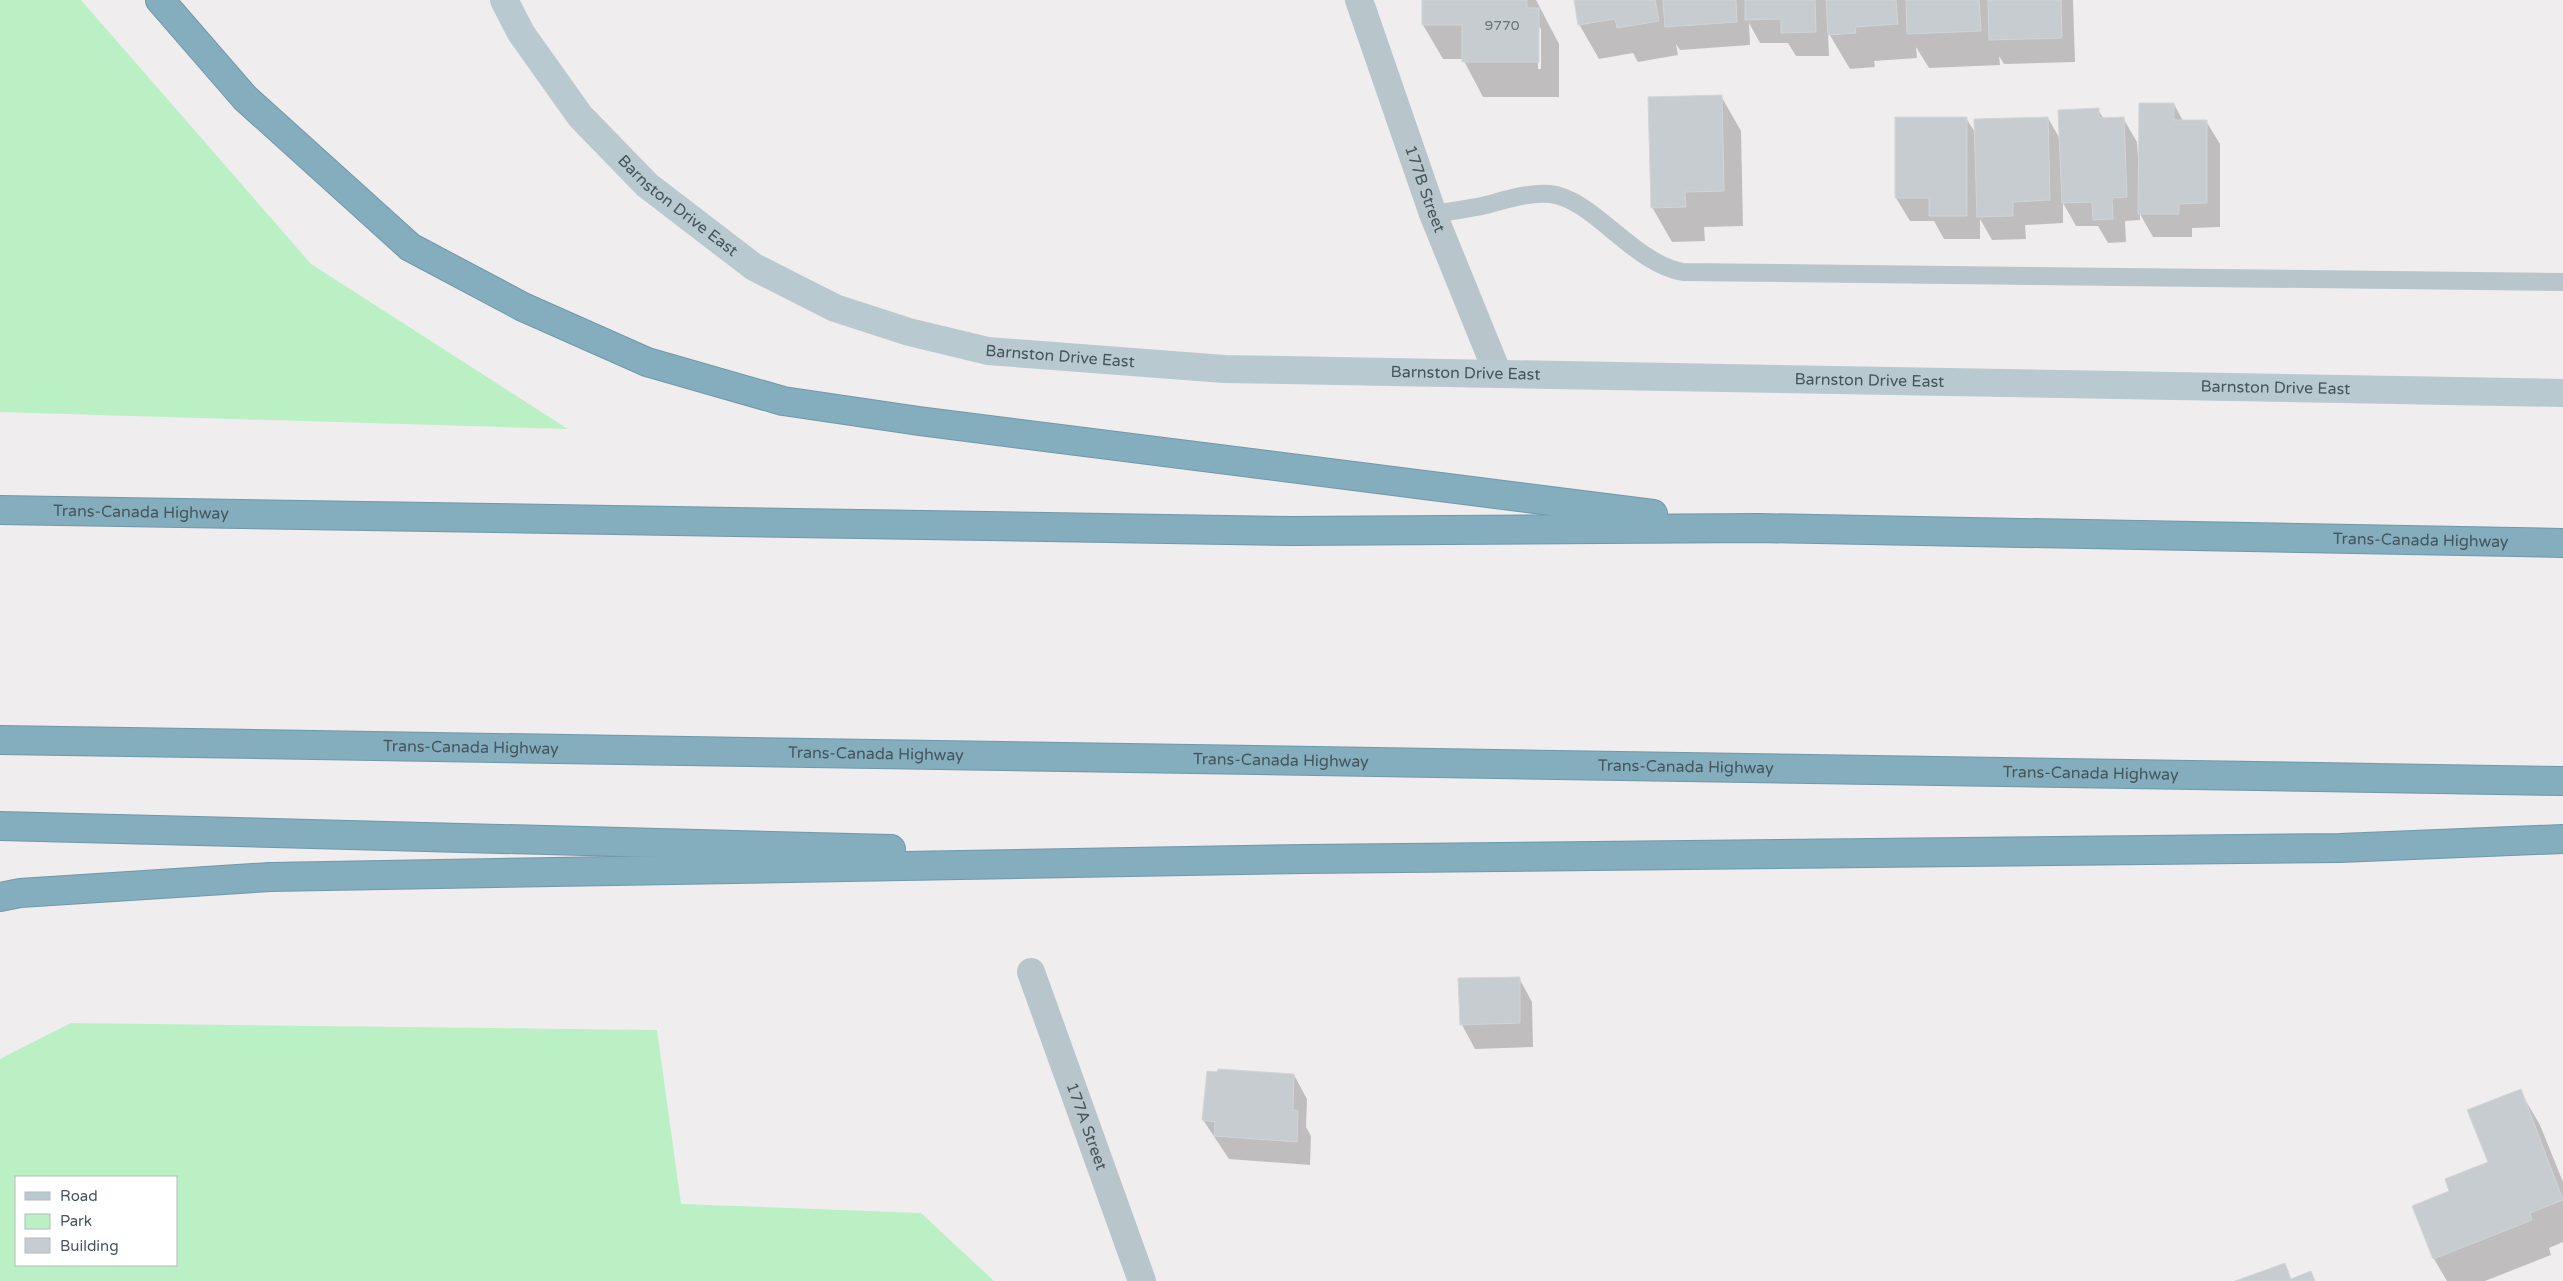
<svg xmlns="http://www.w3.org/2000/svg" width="2563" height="1281" viewBox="0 0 2563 1281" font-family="'Varela Round',sans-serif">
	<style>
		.green { fill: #baf0c3; fill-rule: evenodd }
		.shadow { fill: #0003; fill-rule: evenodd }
		.building { fill: #c7ccd0; stroke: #d1d5d9 }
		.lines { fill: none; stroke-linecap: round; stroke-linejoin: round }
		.highway-casing { stroke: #6f98aa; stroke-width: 30 }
		.lane { stroke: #b8c6cb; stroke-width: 18 }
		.street { stroke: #b8c6cb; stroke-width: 28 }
		.secondary { stroke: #b8c9d0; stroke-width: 28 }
		.highway { stroke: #84adbe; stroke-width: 28 }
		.labels { text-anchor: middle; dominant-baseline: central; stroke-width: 4; stroke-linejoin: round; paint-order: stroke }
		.number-label { font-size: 14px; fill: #667478 }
		.street-label { font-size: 16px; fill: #45565b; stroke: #fff }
	</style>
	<rect width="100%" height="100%" fill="#f0edee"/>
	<!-- green -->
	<path class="green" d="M0,0h81l230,264 257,165 -568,-17z
		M71,1023l586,7 24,174 240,9 73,68h-994v-222zM176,1177v88h-160v-88z"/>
	<!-- shadow -->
	<path class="shadow" d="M1423,0h113l23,44v53h-76l-20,-38h-20l-20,-34zM1538,26l3,3v40h-3z
		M1575,0h498l2,62 -71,2 -5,-8 1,9 -71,3 -13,-21 1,11 -43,3 1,6 -25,2 -22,-37 1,24h-33l-8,-13h-28l-11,-20 1,22 -70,5 -4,-6 2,11 -40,7 -5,-9 -34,6 -20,-35z
		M1721,96l20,35 2,95 -39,1 1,14 -33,1 -20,-35z
		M2174,104l9,17h23l14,23v83l-28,1v9h-39l-13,-23v6l-15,1 1,21 -18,1 -10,-17h-22l-13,-23v20l-38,2 1,14 -34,1 -12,-21v20h-36l-10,-18h-24l-14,-23 70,-80 10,16 72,-16 12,21 38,-29 6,9 19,-1 14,24 1,16h2z
		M1519,978l13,24 1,45 -58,2 -13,-24 -2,-46z
		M1294,1075l13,24 -1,28 5,9 -1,29 -81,-6 -26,-39z
		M2520,1091l20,34 23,57v60l-14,6 2,7 -66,26h-38l-13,-22 17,-67 39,-29z"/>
	<!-- building -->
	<path class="building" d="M1422,0h105v8h12v54h-77v-37h-40z
		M1574,0h81l4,21 -42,7 -2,-9 -37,6z
		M1663,0h73l1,22 -72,5z
		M1745,0h70l1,32 -35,1v-14l-36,1z
		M1826,0h70l2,24 -43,3 1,6 -28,2z
		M1906,0h73l2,31 -74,3z
		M1988,0h73l1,38 -73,2z
		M1722,95l2,96 -39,1 1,15 -35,1 -3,-111z
		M2139,103h35v17h33v83l-28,1v10h-41z
		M2099,108v10l25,-1 3,80 -15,1 1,21 -20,1 -1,-18 -30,1 -4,-93z
		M1895,117h72v99h-38v-18h-34z
		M2048,117l2,83 -37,2v14l-36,1 -3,-98z
		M1520,977v46l-60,2 -2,-47z
		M1218,1069l76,5 -1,36 5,1 -1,31 -83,-6 1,-14 -13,-2 5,-49 10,1z
		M2521,1089l42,111 -33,13 2,7 -99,39 -21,-53 37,-15 -4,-12 43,-17 -21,-52z
		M2285,1263l6,16 20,-8 4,10h-80z"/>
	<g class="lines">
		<defs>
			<g id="highway">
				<path d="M160,0l85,98 165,149 113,60 124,55 136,39 136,20 734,93"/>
				<path id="s4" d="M0,510l1292,21 467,-3 804,15"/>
				<path id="s5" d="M0,740l2563,41"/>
				<path d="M0,826l891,23"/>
				<path d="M0,897l20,-4 250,-16 1035,-18 1035,-11 223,-9"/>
			</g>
		</defs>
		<!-- highway casing -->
		<use href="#highway" class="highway-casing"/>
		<!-- lane -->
		<path class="lane" d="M1433,214c18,-3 36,-5 53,-9 19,-5 43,-13 64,-11 44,5 82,69 133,78l880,10"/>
		<!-- street -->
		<g class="street">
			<path id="s1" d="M1359,0l74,214 65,160"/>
			<path id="s2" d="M1031,972l111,309"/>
		</g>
		<!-- secondary -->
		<path class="secondary" id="s3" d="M504,0l17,33 59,83 67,69 107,82 81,41 74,24 79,19 236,18 1339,24"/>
		<!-- highway -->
		<use href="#highway" class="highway"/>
	</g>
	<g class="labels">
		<!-- number labels -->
		<g class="number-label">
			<text x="1502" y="25">9770</text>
		</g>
		<!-- street labels -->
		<g class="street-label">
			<text stroke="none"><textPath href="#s1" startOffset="200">177B Street</textPath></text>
			<text stroke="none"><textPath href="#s3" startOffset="272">Barnston Drive East</textPath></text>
			<text stroke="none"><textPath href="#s3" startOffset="692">Barnston Drive East</textPath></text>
			<text stroke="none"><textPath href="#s3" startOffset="1098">Barnston Drive East</textPath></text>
			<text stroke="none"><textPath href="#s3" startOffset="1502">Barnston Drive East</textPath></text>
			<text stroke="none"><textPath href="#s3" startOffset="1908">Barnston Drive East</textPath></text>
			<text stroke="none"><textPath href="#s4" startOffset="141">Trans-Canada Highway</textPath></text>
			<text stroke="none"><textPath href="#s4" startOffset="2421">Trans-Canada Highway</textPath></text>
			<text stroke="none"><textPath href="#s5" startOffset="471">Trans-Canada Highway</textPath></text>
			<text stroke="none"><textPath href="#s5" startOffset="876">Trans-Canada Highway</textPath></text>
			<text stroke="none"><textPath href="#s5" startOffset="1281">Trans-Canada Highway</textPath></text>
			<text stroke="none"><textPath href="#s5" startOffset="1686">Trans-Canada Highway</textPath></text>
			<text stroke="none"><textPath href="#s5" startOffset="2091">Trans-Canada Highway</textPath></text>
			<text stroke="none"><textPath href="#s2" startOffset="164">177A Street</textPath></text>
		</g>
	</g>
	<!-- legend -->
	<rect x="15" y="1176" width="162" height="90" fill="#ffffff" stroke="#b5bbbd"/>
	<rect x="25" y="1192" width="25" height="8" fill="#b8c9d0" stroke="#b5bbbd"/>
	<text x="60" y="1201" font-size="15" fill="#45565b">Road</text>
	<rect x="25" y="1214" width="25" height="15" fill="#baf0c3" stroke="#b5bbbd"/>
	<text x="60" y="1226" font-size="15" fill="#45565b">Park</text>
	<rect x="25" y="1238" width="25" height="15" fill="#c7ccd0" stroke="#b5bbbd"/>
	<text x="60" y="1251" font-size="15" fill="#45565b">Building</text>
</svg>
